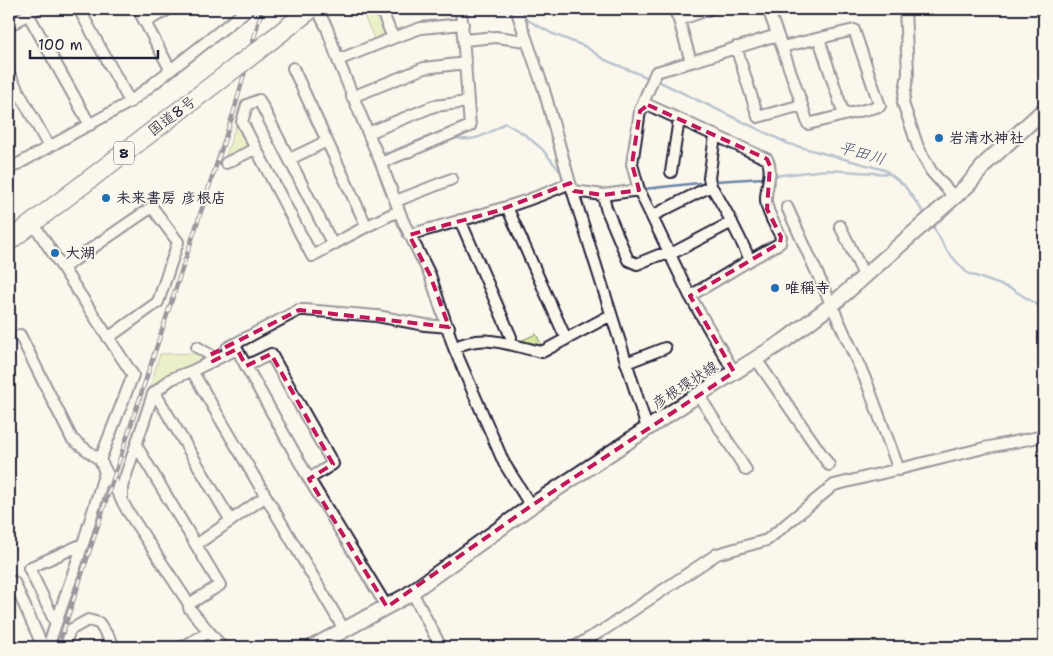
<svg xmlns="http://www.w3.org/2000/svg" width="1053" height="656" viewBox="0 0 1053 656" font-family="'Shantell Sans','Klee One',sans-serif">
	<style>
		.green { fill: #d7e79b; stroke: #7c846b }
		.lines { fill: none; stroke-linecap: round; stroke-linejoin: round }
		.stream { stroke: #6b86ab; stroke-width: 2.5 }
		.street-casing { stroke: #22223b; stroke-width: 14 }
		.secondary-casing { stroke: #22223b; stroke-width: 18 }
		.highway-casing { stroke: #22223b; stroke-width: 21 }
		.street { stroke: #fbf7ec; stroke-width: 10 }
		.secondary { stroke: #fbf7ec; stroke-width: 14 }
		.highway { stroke: #fbf7ec; stroke-width: 18 }
		.rail-casing { stroke: #22223b; stroke-width: 4.5 }
		.rail { stroke: #fbf7ec; stroke-width: 2.5; stroke-dasharray: 8; stroke-linecap: butt }
		.highway-bridge-casing { stroke: #22223b; stroke-width: 21; stroke-linecap: butt }
		.highway-bridge { stroke: #fbf7ec; stroke-width: 18 }
		.marked { fill: none; stroke: #c2185b; stroke-width: 4; stroke-dasharray: 10 6; stroke-linejoin: round }
		.poi-dot { fill: #1f6fb2; stroke: #fbf7ec; stroke-width: 2 }
		.labels { text-anchor: middle; dominant-baseline: central; stroke-width: 4; stroke-linejoin: round; paint-order: stroke }
		.shield { fill: #fbf7ec; stroke: #636270; stroke-width: 1 }
		.shield-label { font-size: 14px; font-weight: bold; fill: #22223b }
		.street-label { font-size: 15px; fill: #22223b; stroke: #fbf7ec }
		.poi-label { font-size: 15px; font-weight: bold; fill: #22223b; stroke: #fbf7ec; text-anchor: start }
		.water-label { font-size: 16px; font-style: italic; fill: #465473; stroke: #fbf7ec }
	</style>
	<rect width="100%" height="100%" fill="#fbf7ec"/>
	<filter id="ink" filterUnits="userSpaceOnUse"><feTurbulence type="fractalNoise" baseFrequency=".02" numOctaves="2"/><feDisplacementMap in="SourceGraphic" scale="10" xChannelSelector="R" yChannelSelector="G"/><feConvolveMatrix kernelMatrix="1 2 1 2 8 2 1 2 1" color-interpolation-filters="sRGB"/></filter>
	<g filter="url(#ink)">
		<!-- green -->
		<path class="green" d="M361,9l16,2 9,19 -4,8 -7,3z
			M237,121l11,21 -2,8 -22,12z
			M536,334l8,16 -26,-8z
			M198,353l9,7 -37,16 -21,14 11,-36z"/>
		<g class="lines">
			<!-- stream -->
			<path class="stream" d="M524,18l27,15 35,14 19,13 44,18
				M333,29l8,19
				M347,67l7,18
				M660,82l129,62 96,26 19,15 22,31
				M362,106l7,14
				M458,138c15,5 34,-6 47,-15l19,11 18,15 22,27
				M378,141l4,11 6,1 55,-22
				M572,175l4,11
				M773,176l53,-6 64,4
				M716,181l47,-3
				M644,189l55,-6
				M931,223l16,28 20,22 45,16 32,20"/>
			<defs>
				<path id="street" d="M79,9l51,93
					M138,9l32,60
					M317,9l10,19 11,32 30,73 66,-27 34,-4 2,24 -89,37 -13,-30
					M381,9l12,29 28,-10 42,-4
					M461,9l7,93
					M516,9l28,81 26,93 77,245
					M674,9l5,11
					M710,9l-31,11 12,42 86,-27
					M905,9l3,64 -5,30 15,44 13,24 23,26
					M28,14l62,111
					M145,22l24,-13
					M9,26l27,-17
					M819,39l25,76
					M464,40l32,-3 30,4
					M736,47l22,70 44,-12 6,19 72,-18 -26,-76 -72,17 -14,-38
					M782,47l20,58
					M338,60l55,-22
					M293,68l73,157
					M9,74l40,73
					M352,97l72,-29 42,-5
					M640,110l16,-38 35,-10
					M290,159l37,-18
					M226,163l29,-14
					M381,163l22,58 27,54 24,73 50,115 27,43
					M9,169l121,-67 118,-93
					M671,172l8,-53
					M711,186l-2,-8 6,-42
					M639,190l-7,-26 8,-53 8,-6 119,54c7,13 -2,28 -1,42 1,13 10,25 15,36l-1,6 -30,17
					M574,191l29,4 36,-5 51,106 44,76
					M603,195l3,13 22,52 9,4 22,-9h10l63,-33
					M396,201l56,-22
					M507,207l56,125
					M787,207l80,176 32,87
					M652,216l59,-30c15,23 27,48 39,74l-60,36
					M460,220l51,117
					M33,223l100,152 -33,85 5,12 -22,72 -35,103
					M840,226l24,49
					M409,235c54,-16 109,-28 161,-52
					M333,245l-74,-145 -12,5 -5,17 70,134c29,-16 57,-32 87,-45
					M63,268l89,-61 26,35 -20,60 -50,36
					M20,335l52,104 28,21 27,50 62,94v4l33,39
					M197,347l13,8 3,6
					M227,348l72,-38h6l72,6 48,9 24,2
					M454,348c31,-16 57,-2 88,4l69,-37
					M756,359l73,106
					M626,363l39,-15
					M246,366l25,-12 62,110 -24,15 -63,-113 -9,-17 -45,22 153,260
					M153,394l5,4 73,123
					M698,394l48,76
					M136,445l84,140 -31,19
					M309,479l78,128
					M122,497v-10l31,-93 18,-15 21,-8
					M196,545l70,-49
					M14,582l29,65
					M412,592l29,55
					M56,624l-27,-56 54,-24
					M67,647l-2,-4 5,-13 18,-10 11,3 16,24
					M182,647l27,-15
					M574,647l31,-18 112,-75 50,-14 67,-55 150,-37 60,-12"/>
				<path id="secondary" d="M313,647l93,-51 125,-90 159,-106 94,-59 49,-37 135,-119 19,-23 57,-52"/>
				<path id="highway" d="M256,52l55,-43
					M9,241l230,-176"/>
			</defs>
			<!-- street casing -->
			<use href="#street" class="street-casing"/>
			<!-- secondary casing -->
			<use href="#secondary" class="secondary-casing"/>
			<!-- highway casing -->
			<use href="#highway" class="highway-casing"/>
			<!-- street -->
			<use href="#street" class="street"/>
			<!-- secondary -->
			<use href="#secondary" class="secondary"/>
			<!-- highway -->
			<use href="#highway" class="highway"/>
			<defs>
				<path id="rail" d="M58,647l176,-536 28,-102"/>
			</defs>
			<!-- rail casing -->
			<use href="#rail" class="rail-casing"/>
			<!-- rail -->
			<use href="#rail" class="rail"/>
			<defs>
				<path id="highway-bridge" d="M239,65l17,-13"/>
			</defs>
			<!-- highway-bridge casing -->
			<use href="#highway-bridge" class="highway-bridge-casing"/>
			<!-- highway-bridge -->
			<use href="#highway-bridge" class="highway-bridge"/>
		</g>
	</g>
	<!-- marked area -->
	<path d="M0 0H1053V656H0ZM648,105l119,54 3,7 -3,43 14,28 -1,6 -90,53 44,76 -203,134 -144,101 -78,-128 24,-15 -62,-110 -25,12 -9,-17 -24,12 -3,-6 89,-45 150,17 -19,-52 -21,-40 88,-24 73,-28 4,8 29,4 36,-5 -7,-26 8,-53z" fill="#fbf7ec" fill-opacity=".55" fill-rule="evenodd"/>
	<path class="marked" d="M648,105l119,54 3,7 -3,43 14,28 -1,6 -90,53 44,76 -203,134 -144,101 -78,-128 24,-15 -62,-110 -25,12 -9,-17 -24,12 -3,-6 89,-45 150,17 -19,-52 -21,-40 88,-24 73,-28 4,8 29,4 36,-5 -7,-26 8,-53z"/>
	<!-- markers -->
	<g class="poi-dot">
		<circle cx="939" cy="138" r="5"/>
		<circle cx="106" cy="198" r="5"/>
		<circle cx="55" cy="253" r="5"/>
		<circle cx="775" cy="288" r="5"/>
	</g>
	<g class="labels">
		<!-- shield labels -->
		<rect class="shield" x="114" y="141.5" width="20" height="23" rx="4"/>
		<g class="shield-label">
			<text x="124" y="153">8</text>
		</g>
		<!-- street labels -->
		<g class="street-label">
			<text transform="translate(172 116) rotate(-37)">国道8号</text>
			<text transform="translate(685 385) rotate(-33)">彦根環状線</text>
		</g>
		<!-- poi labels -->
		<g class="poi-label">
			<text x="949" y="138">岩清水神社</text>
			<text x="116" y="198">未来書房 彦根店</text>
			<text x="65" y="253">大湖</text>
			<text x="785" y="288">唯稱寺</text>
		</g>
		<!-- water labels -->
		<g class="water-label">
			<text transform="translate(862 153) rotate(16)">平田川</text>
		</g>
	</g>
	<!-- margin -->
	<rect width="1053" height="656" fill="none" stroke="#fbf7ec" stroke-width="30"/>
	<rect x="15" y="15" width="1023" height="626" fill="none" stroke="#22223b" stroke-width="2" filter="url(#ink)"/>
	<!-- scale -->
	<path d="M30 50v8h128v-8" fill="none" stroke="#22223b" stroke-width="2.5"/>
	<text x="38" y="50" font-size="15" fill="#22223b" stroke="#fbf7ec" stroke-width="4" paint-order="stroke">100 m</text>
</svg>
